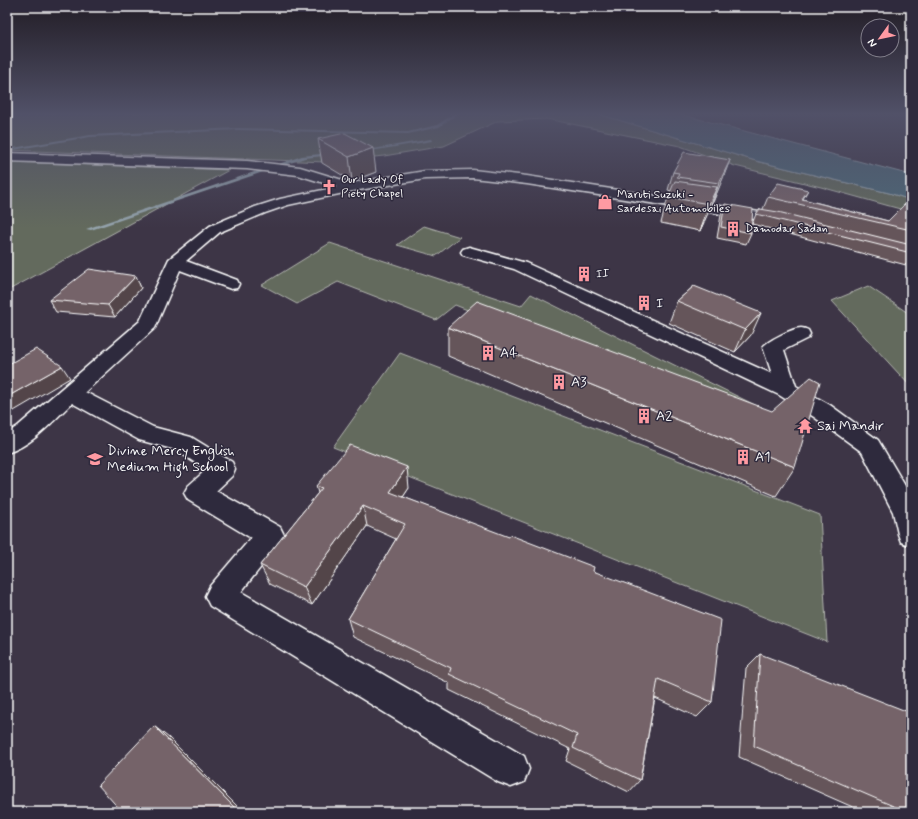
<svg xmlns="http://www.w3.org/2000/svg" width="918" height="819" viewBox="0 0 918 819" font-family="Mynerve,sans-serif">
	<style>
		.green { fill: #636a5d; stroke: #b1b4ae }
		.water { fill: #4e6777; stroke: #95a4ad }
		.lines { fill: none; stroke-linecap: round; stroke-linejoin: round }
		.stream { fill: #95a4ad; fill-rule: evenodd }
		.street-casing { stroke: #fff; stroke-width: 3 }
		.street { fill: #2f2a3d; fill-rule: evenodd }
		.wall { fill: #65555a; stroke: #fff }
		.shaded-wall { fill: #52454a; stroke: #fff }
		.building { fill: #756369; stroke: #fff }
		.labels { text-anchor: middle; dominant-baseline: central; stroke-width: 3; stroke-linejoin: round; paint-order: stroke }
		.far-poi-label { font-size: 12px; fill: #fff; stroke: #2f2a3d; text-anchor: start }
		.poi-label { font-size: 14px; fill: #fff; stroke: #2f2a3d; text-anchor: start }
	</style>
	<rect width="100%" height="100%" fill="#3d3546"/>
	<filter id="ink" filterUnits="userSpaceOnUse"><feTurbulence type="fractalNoise" baseFrequency=".025" numOctaves="2"/><feDisplacementMap in="SourceGraphic" scale="8" xChannelSelector="R" yChannelSelector="G"/><feConvolveMatrix kernelMatrix="1 2 1 2 8 2 1 2 1" color-interpolation-filters="sRGB"/></filter>
	<g filter="url(#ink)">
		<!-- green -->
		<path class="green" d="M7,113h588l161,48 133,32 22,7v12l-90,-25 -86,-21 -55,-20 -133,-27 -49,2 -54,25 -60,10 -58,6 -319,-12z
			M7,162l222,8 -222,121z
			M424,226l36,11 -24,19 -39,-11z
			M330,243l191,63 10,-12 232,115 -7,15 -301,-119 -19,15 -98,-38 -41,22 -35,-19z
			M868,286l43,29v72l-79,-86z
			M400,353l420,162 7,127 -494,-195z"/>
		<!-- water -->
		<path class="water" d="M595,113h81l235,62v25l-22,-7 -133,-32z"/>
		<g class="lines">
			<!-- stream -->
			<path class="stream" d="M455,113h4l-20,14 -31,7 -170,-4 -148,7 -83,14v-2l83,-14 148,-7 170,4 29,-7z
				M431,139l1,2 -68,11 -2,-1z
				M330,153h2v2l-27,3 -214,72 -5,-1 216,-73z"/>
			<defs>
				<path id="street" d="M7,153l240,8 53,6 52,16 73,-12 48,-1 54,6 264,41 2,3 -2,3 -5,1 -259,-40 -54,-6 -48,1 -72,12 -65,14 -23,8 -45,19 -34,29 51,19 2,4 -2,4 -6,1 -51,-19 -25,58 -70,64 68,35 38,10 41,25 3,7 -3,7 -16,15 64,36 4,8 -4,8 -39,49 283,164 5,13 -5,13 -13,5 -13,-5 -288,-176 -5,-10 5,-10 41,-48 -63,-38 -4,-7 4,-7 18,-16 -30,-20 -37,-10 -67,-37c-19,18 -39,42 -65,50v-20l11,-7 122,-105 29,-62 41,-33 45,-19 25,-8 57,-12 -39,-12 -51,-6 -240,-8z
					M469,247l57,16 246,111 -9,-27c4,-6 30,-19 38,-19 2,0 5,1 7,2l2,4 -2,4 -24,12 12,36 34,19 48,35 33,56v50l-10,-4 -3,-8 -5,-22 -31,-60 -48,-35 -35,-22 -265,-126 -51,-14 -2,-3 2,-3z"/>
			</defs>
			<!-- street casing -->
			<use href="#street" class="street-casing"/>
			<!-- street -->
			<use href="#street" class="street"/>
		</g>
		<!-- wall -->
		<path class="wall" d="M318,139l58,33 -24,9 -30,-18z
			M730,160l-7,18 -10,24h-1l-4,11 -8,18 -39,-8 7,-26 3,-6 -3,-1 5,-18z
			M808,190l-5,9 85,22 23,-15v52l-5,7 -154,-41 4,-10 7,-5 5,-12z
			M725,204l26,29 -5,11 -29,-6 4,-23z
			M136,276l5,12 -26,29 -59,-5 -7,-12z
			M694,286l57,49 -16,17 -66,-29 8,-22z
			M448,327l347,140 -19,29 -328,-140z
			M316,486l93,2 -6,9 190,74 119,131 -15,15 -42,-19 -15,82 -11,12 -63,-31 4,-12 -121,-59v-7l-96,-46 -5,-18 48,-80 -29,-13 -55,79 -42,-21 -10,-19 58,-72z
			M760,654l151,158h-47l-125,-55 7,-89z"/>
		<!-- shaded-wall -->
		<path class="shaded-wall" d="M373,148l3,24 -24,9 -3,-24z
			M730,160l-7,18 -10,24 6,-19z
			M717,187l-9,26 -8,18 9,-27z
			M136,276l5,12 -26,29 -7,-12z
			M761,313l-10,22 -16,17 10,-22z
			M62,366l8,12 -63,37v-18z
			M407,467l2,21 -16,24 -3,-20z
			M363,506l4,20 -55,79 -8,-18z
			M154,726l15,12 74,74h-4z"/>
		<!-- building -->
		<path class="building" d="M345,133l28,15 -24,9 -31,-18z
			M684,152l46,8 -11,23 -42,-6 2,-4 -6,-1z
			M675,181l42,6 -8,17 -41,-7z
			M778,183l30,7 -6,9 86,22 17,-17 6,2v24l-143,-33z
			M725,204l28,5 -2,24 -30,-6z
			M760,209l18,3 133,33v8l-155,-39z
			M89,269l47,7 -28,29 -59,-5z
			M694,286l67,27 -16,17 -68,-29z
			M477,301l295,110 39,-34 9,5 -25,85 -347,-140z
			M36,349l26,17 -55,31v-32z
			M350,445l57,22 -17,25 119,45 1,-2 84,32 -1,4 128,49 -9,82 -54,-23 -18,101 -67,-32 4,-13 -128,-61 2,-6 -103,-49 57,-95 -42,-18 -59,81 -44,-22 62,-77 -6,-2z
			M760,654l151,59v99h-4l-153,-66z
			M154,726l85,86h-117l-24,-27z"/>
	</g>
	<!-- sky -->
	<linearGradient id="sky" x2="0" y2="1"><stop stop-color="#221d26"/><stop offset="0.5" stop-color="#515168"/><stop offset="1" stop-color="#515168" stop-opacity="0"/></linearGradient>
	<rect width="918" height="228" fill="url(#sky)"/>
	<!-- icons -->
	<defs>
		<symbol id="church-bare" viewBox="-9 -9 18 18"><path d="M-1.2-6h2.4v3.5h3.3v2.4h-3.3V6h-2.4V-.1h-3.3v-2.4h3.3Z" fill="#ff9aa2" stroke="#2f2a3d" stroke-width="2.5" paint-order="stroke"/></symbol>
		<symbol id="shop-bare" viewBox="-9 -9 18 18"><path d="M-5-2.5h2.3a2.7 3.5 0 0 1 5.4 0H5L5.5 6h-11ZM-1.5-2.5h3a1.5 2.3 0 0 0-3 0Z" fill="#ff9aa2" stroke="#2f2a3d" stroke-width="2.5" paint-order="stroke"/></symbol>
		<symbol id="building-bare" viewBox="-9 -9 18 18"><path d="M-4-6H4V6H1V3H-1V6H-4ZM-2.5-4.3h1.7v1.8h-1.7ZM.8-4.3h1.7v1.8H.8ZM-2.5-1h1.7V.8h-1.7ZM.8-1h1.7V.8H.8Z" fill="#ff9aa2" stroke="#2f2a3d" stroke-width="2.5" paint-order="stroke"/></symbol>
		<symbol id="temple-bare" viewBox="-9 -9 18 18"><path d="M0-6L5-2H3V0L6.5 2.5H4V6H1.5V3h-3V6H-4V2.5H-6.5L-3 0V-2H-5Z" fill="#ff9aa2" stroke="#2f2a3d" stroke-width="2.5" paint-order="stroke"/></symbol>
		<symbol id="school-bare" viewBox="-9 -9 18 18"><path d="M0-5L7-2L0 1L-7-2ZM-4 1L0 2.5L4 1V4Q0 6-4 4Z" fill="#ff9aa2" stroke="#2f2a3d" stroke-width="2.5" paint-order="stroke"/></symbol>
	</defs>
	<g fill-rule="evenodd">
		<use href="#church-bare" x="318" y="176" width="22" height="22"/>
		<use href="#shop-bare" x="594" y="191" width="22" height="22"/>
		<use href="#building-bare" x="722" y="218" width="22" height="22"/>
		<use href="#building-bare" x="573" y="263" width="22" height="22"/>
		<use href="#building-bare" x="633" y="292" width="22" height="22"/>
		<use href="#building-bare" x="477" y="342" width="22" height="22"/>
		<use href="#building-bare" x="548" y="371" width="22" height="22"/>
		<use href="#building-bare" x="633" y="405" width="22" height="22"/>
		<use href="#temple-bare" x="794" y="415" width="22" height="22"/>
		<use href="#building-bare" x="732" y="446" width="22" height="22"/>
		<use href="#school-bare" x="84" y="448" width="22" height="22"/>
	</g>
	<g class="labels">
		<!-- far-poi labels -->
		<g class="far-poi-label">
			<text x="341" y="180">Our Lady Of<tspan x="341" dy="14">Piety Chapel</tspan></text>
			<text x="617" y="195">Maruti Suzuki -<tspan x="617" dy="14">Sardesai Automobiles</tspan></text>
			<text x="745" y="229">Damodar Sadan</text>
			<text x="596" y="274">II</text>
		</g>
		<!-- poi labels -->
		<g class="poi-label">
			<text x="656" y="303">I</text>
			<text x="500" y="353">A4</text>
			<text x="571" y="382">A3</text>
			<text x="656" y="416">A2</text>
			<text x="817" y="426">Sai Mandir</text>
			<text x="107" y="451">Divine Mercy English<tspan x="107" dy="16">Medium High School</tspan></text>
			<text x="755" y="457">A1</text>
		</g>
	</g>
	<!-- margin -->
	<rect width="918" height="819" fill="none" stroke="#2f2a3d" stroke-width="24"/>
	<rect x="12" y="12" width="894" height="795" fill="none" stroke="#fff" stroke-width="1.5" filter="url(#ink)"/>
	<!-- north arrow -->
	<g transform="translate(880 38) rotate(237)"><circle r="19" fill="#2f2a3d" stroke="#827f8b"/>
	<path d="M0-3L7 15L0 10L-7 15Z" fill="#ff9aa2"/>
	<text y="-6" font-size="11" font-weight="bold" text-anchor="middle" fill="#ffffff">N</text>
	</g>
</svg>
